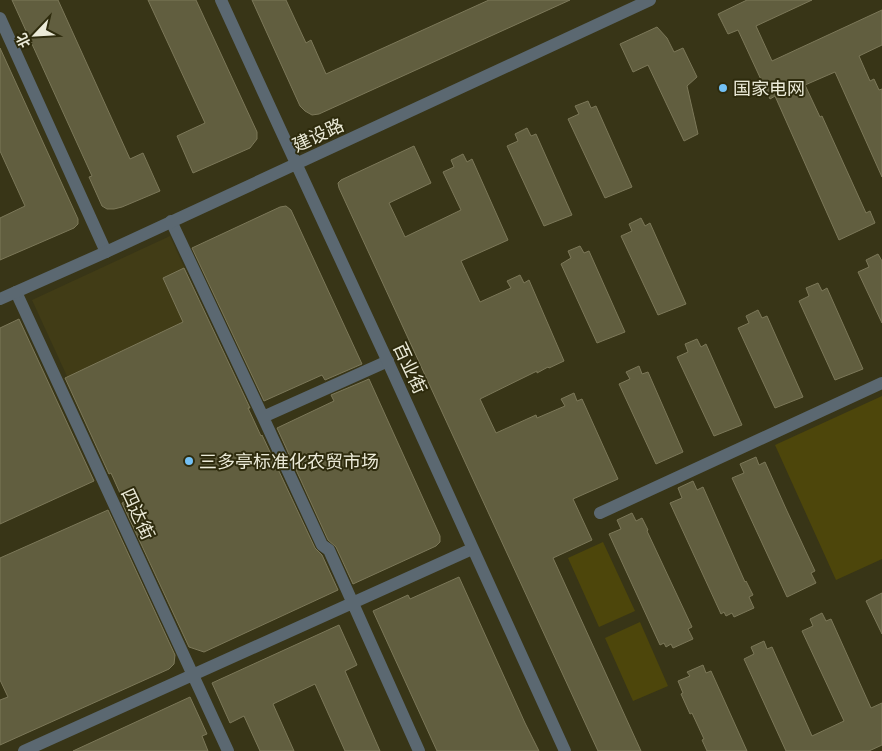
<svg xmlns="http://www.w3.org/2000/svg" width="882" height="751" viewBox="0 0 882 751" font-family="'Titillium Web','Noto Sans SC',sans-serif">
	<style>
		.built { fill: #413c16 }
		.green { fill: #4d460b }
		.building { fill: #615e3f; stroke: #7c7859 }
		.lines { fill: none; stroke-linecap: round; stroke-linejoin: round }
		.minor { stroke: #5b6871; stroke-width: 12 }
		.tertiary { stroke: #5b6871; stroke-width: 12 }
		.poi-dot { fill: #73c1f6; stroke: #2e2b0d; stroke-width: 2 }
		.labels { text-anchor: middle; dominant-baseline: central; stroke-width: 4; stroke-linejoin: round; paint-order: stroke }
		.poi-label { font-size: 18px; fill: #ebead8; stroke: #2e2b0d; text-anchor: start }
		.street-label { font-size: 18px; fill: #ebead8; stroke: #2e2b0d }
	</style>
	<rect width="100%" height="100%" fill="#383517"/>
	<!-- built -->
	<path class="built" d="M170,236l141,309 -138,62 -141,-307z"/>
	<!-- green -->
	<path class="green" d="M882,396v163l-46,21 -61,-135z
		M603,542l32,69 -36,16 -31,-69z
		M640,622l28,64 -35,15 -28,-63z"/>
	<!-- building -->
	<path class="building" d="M12,0h46l72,159 13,-6 17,38 -38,16 -8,2h-7l-5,-3 -13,-29 3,-1z
		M148,0h48l61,132v7l-7,9 -57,25 -16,-37 28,-13z
		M252,0h34l20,43 5,-3 15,34 163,-74h81l-251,114 -7,1 -7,-4 -5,-5z
		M747,0h65l-56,26 16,35 110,-51v35l-23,11 11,25 4,-2 5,11 3,-1v88l-47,-105 -30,13 15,32 2,-1 44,97 4,-2 5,12 -36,17 -64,-144 -5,3 -32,-69 -10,4 -10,-20z
		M657,27l10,11 7,14 9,-4 14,29 -10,9 11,48 -14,7 -36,-76 -15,7 -13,-28z
		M0,48l78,171v5l-4,4 -74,32v-42l25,-12 -25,-55z
		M588,101l3,7 5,-2 36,81 -27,11 -37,-79 11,-5 -4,-8z
		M527,128l4,8 5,-2 36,81 -28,11 -37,-80 11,-5 -3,-7z
		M414,146l17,37 -42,20 16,34 56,-27 -18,-38 11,-5 -3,-7 12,-6 4,8 5,-3 36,81 -47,21 19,41 31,-14 -4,-7 13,-6 4,8 5,-3 35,81 -15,7 -1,-1 -11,6v-2l-57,28 16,34 40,-18 1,3 28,-12 -4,-7 13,-6 3,8 5,-2 36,80 -45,20 19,41 -39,18 88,193h-43l-259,-563 -1,-5 3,-3z
		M286,206l5,4 71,154 -37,16 -3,-5 -58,26 -72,-153 88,-41z
		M641,218l4,8 5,-3 36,81 -28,11 -37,-79 11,-5 -3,-7z
		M580,246l4,7 5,-2 36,81 -28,11 -36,-79 10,-6 -3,-7z
		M878,254l4,7v62l-24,-51 11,-5 -3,-7z
		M184,268l66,140h-2l13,28 1,-1 53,113 7,7 16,35 -134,62 -15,-5 -67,-144 2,-1 -13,-29 -2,1 -44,-96 118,-56 -20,-44z
		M818,283l4,8 5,-3 36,81 -28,11 -36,-79 10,-5 -3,-8z
		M758,310l4,8 5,-2 36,81 -28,11 -37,-80 11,-5 -3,-7z
		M19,319l75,162 -94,43v-196z
		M697,339l4,8 5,-3 36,81 -28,11 -37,-79 11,-5 -3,-8z
		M639,366l3,8 6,-2 35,80 -27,12 -37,-80 11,-5 -4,-7z
		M369,379l71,157v6l-4,4 -83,38 -17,-37 -8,-7 -51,-112 57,-27 -3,-6z
		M756,457l3,8 6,-3 22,49 28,60 -4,2 5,10 -29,14 -55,-119 12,-5 -4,-9z
		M693,481l4,9 6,-3 42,95 1,-1 7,14 -4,2 5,11 -20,9 -2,-4 -6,3 -2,-4 -3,2 -51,-111 12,-5 -4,-10z
		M108,510l67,145 -1,9 -5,5 -169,76v-45l8,-3 -8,-17v-122z
		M632,513l4,8 6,-3 6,12 -1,1 45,96 -4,2 5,10 -20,9 -2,-4 -5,3 -2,-4 -4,2 -51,-111 12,-5 -4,-9z
		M459,577l66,146 14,28h-102l-64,-140 35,-16 2,4z
		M882,593v41l-16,-33z
		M822,613l4,8 5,-2 40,89 11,-5v42l-13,6h-83l-42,-92 10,-5 -3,-7 13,-6 3,8 5,-2 40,89 32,-15 -42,-90 11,-5 -3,-7z
		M339,625l18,40 -12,6 35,80h-35l-30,-67 -42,20 21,47h-34l-16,-35 -14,7 -18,-40z
		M703,665l3,8 5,-2 36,80h-40l-5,-11 2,-1 -12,-26 -2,1 -9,-20 2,-1 -5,-12 12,-5 -3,-4z
		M190,697l17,37 -5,2 6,15h-135z"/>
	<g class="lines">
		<!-- minor -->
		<path class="minor" d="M0,18l106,234
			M171,221l92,196 59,128 7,5 90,201
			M16,292l212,459
			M263,417l125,-56
			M600,513l282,-130
			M24,751l448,-202"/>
		<!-- tertiary -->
		<path class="tertiary" d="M221,0c55,121 111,241 167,362 59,130 118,260 177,389
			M0,299l106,-47 544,-252"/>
	</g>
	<!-- markers -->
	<g class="poi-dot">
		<circle cx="723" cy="88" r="5"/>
		<circle cx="189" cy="461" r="5"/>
	</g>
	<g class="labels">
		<!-- poi labels -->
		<g class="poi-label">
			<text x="733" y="88">国家电网</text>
			<text x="199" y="461">三多亭标准化农贸市场</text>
		</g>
		<!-- street labels -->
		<g class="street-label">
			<text transform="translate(318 135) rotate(-25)">建设路</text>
			<text transform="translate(410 368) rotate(65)">百业街</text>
			<text transform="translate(138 514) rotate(65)">四达街</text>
		</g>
	</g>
	<!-- north arrow -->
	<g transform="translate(35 35) rotate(245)" stroke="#2e2b0d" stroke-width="4" paint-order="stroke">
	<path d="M0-4L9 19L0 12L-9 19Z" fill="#ebead8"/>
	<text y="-8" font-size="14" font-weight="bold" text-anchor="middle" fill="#ebead8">北</text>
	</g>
</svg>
